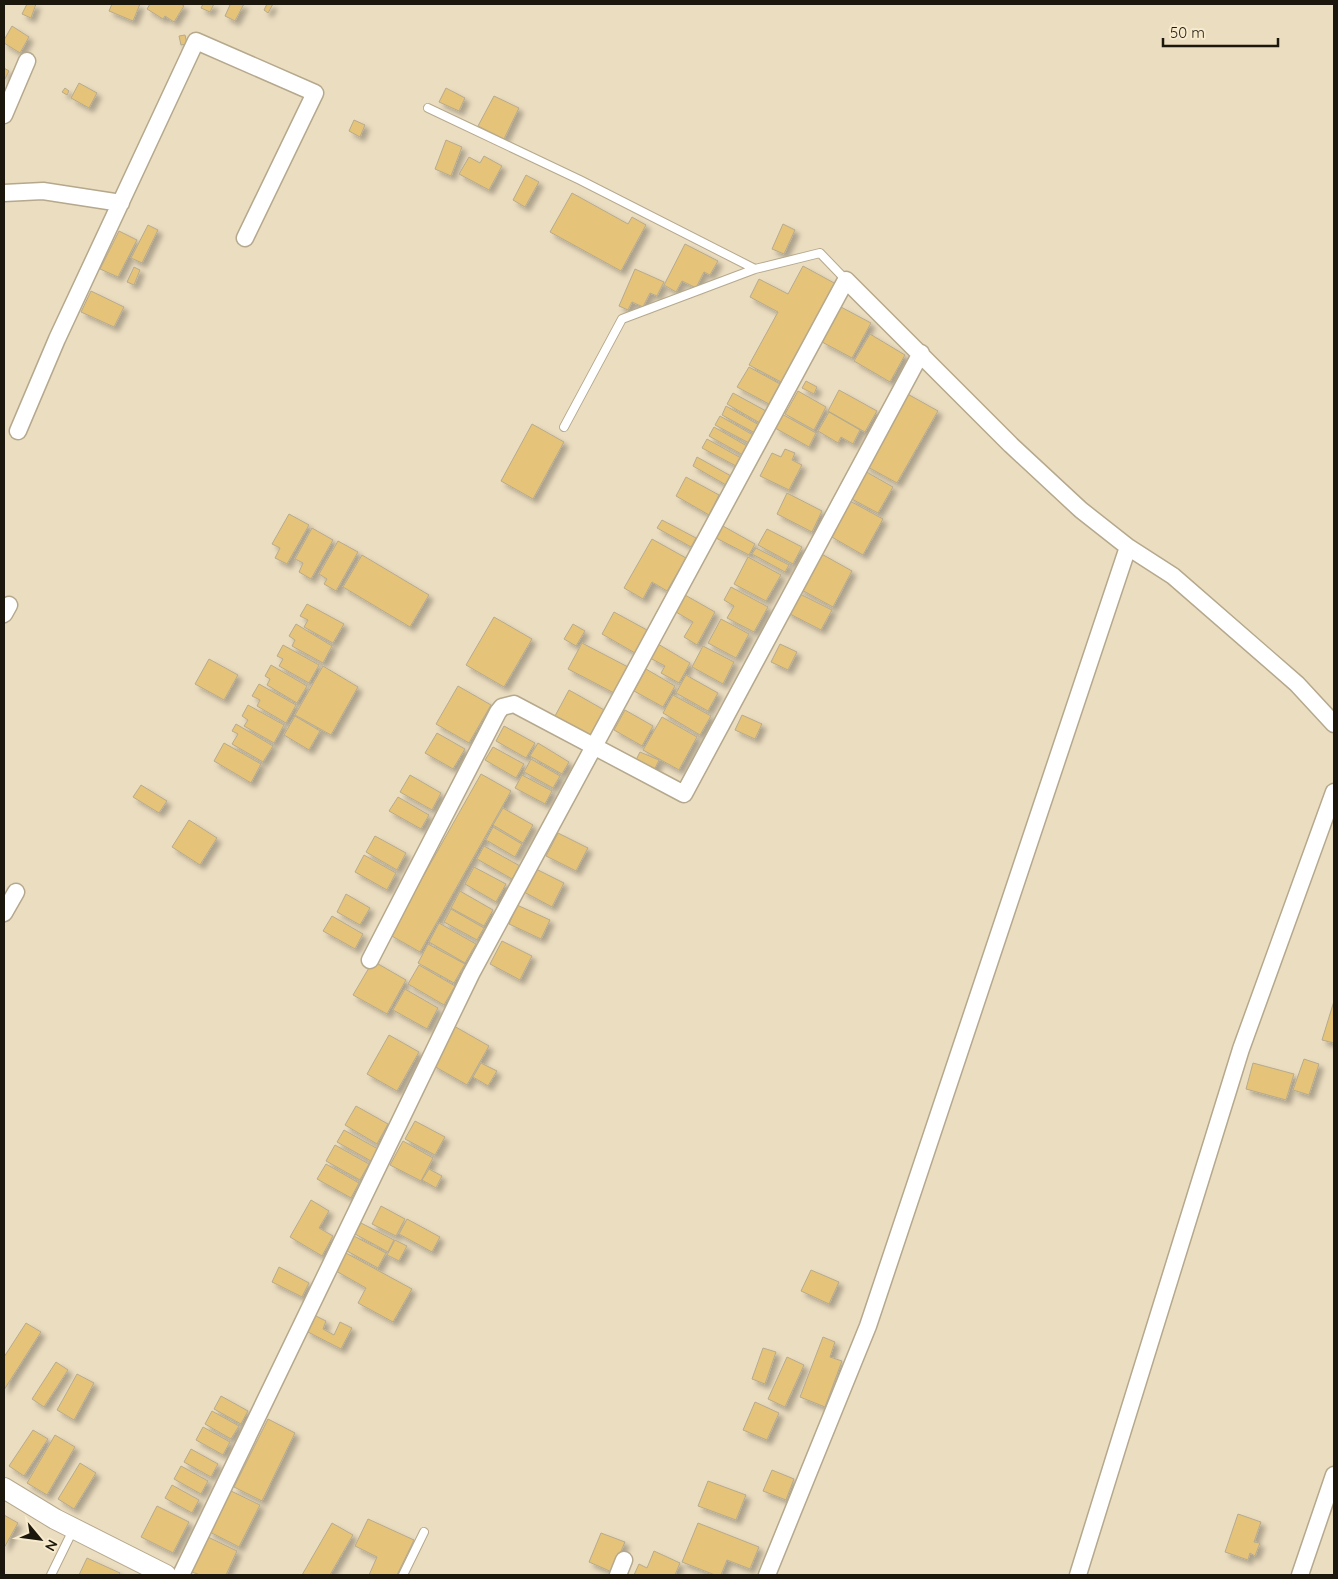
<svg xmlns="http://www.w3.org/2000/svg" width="1338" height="1579" viewBox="0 0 1338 1579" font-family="Quicksand,sans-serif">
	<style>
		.building { fill: #e5c378; stroke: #b6aa8e; filter: url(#shadow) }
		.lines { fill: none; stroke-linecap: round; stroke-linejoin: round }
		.service-casing { stroke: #b5a88c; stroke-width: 10 }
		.minor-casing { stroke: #b5a88c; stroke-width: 19 }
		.tertiary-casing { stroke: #b5a88c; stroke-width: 22 }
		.service { stroke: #fff; stroke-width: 8 }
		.minor { stroke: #fff; stroke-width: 16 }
		.tertiary { stroke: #fff; stroke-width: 20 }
	</style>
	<defs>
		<filter id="shadow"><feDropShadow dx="4.5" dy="4.5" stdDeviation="2.5" flood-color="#0004"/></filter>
	</defs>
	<rect width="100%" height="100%" fill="#ebddc0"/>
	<!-- building -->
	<path class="building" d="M27,4h9l-5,14 -9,-4z
		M112,4h28l-7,17 -24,-10z
		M150,4h31l3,2 -10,16 -9,-6 -2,3 -16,-10z
		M203,4h11l-4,8 -9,-4z
		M227,4h17l-9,17 -10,-5 5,-11z
		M267,4h6l-5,9 -4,-3z
		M12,26l17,11 -9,16 -16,-10v-3z
		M185,35l2,9 -6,1 -2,-9z
		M4,68l5,3 -5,10z
		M79,83l18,10 -8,15 -18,-10z
		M65,88l4,3 -2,4 -5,-3z
		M446,88l19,10 -6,13 -20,-9z
		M494,96l25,12 -15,31 -26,-13z
		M354,120l11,5 -5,12 -11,-6z
		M446,140l16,7 -11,29 -16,-7z
		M484,156l18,10 -13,24 -30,-16 10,-17 11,6z
		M526,175l13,7 -14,25 -12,-7z
		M572,193l56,31 4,-7 14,8 -25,46 -71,-39z
		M783,224l12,6 -11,24 -12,-5z
		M148,225l10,5 -16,33 -11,-5z
		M119,231l18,9 -19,37 -18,-8z
		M685,244l33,17 -8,14 -6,-3 -8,16 -14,-7 -6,11 -12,-7z
		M803,266l33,18 -53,99 -34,-18 29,-53 -28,-15 9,-18 29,15z
		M134,267l6,3 -6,15 -7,-3z
		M635,269l29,13 -7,14 -7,-3 -7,14 -11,-5 -4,8 -9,-4z
		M91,291l33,16 -10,20 -33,-15z
		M841,307l30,16 -19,35 -30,-16z
		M870,334l35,21 -15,27 -36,-21z
		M749,367l31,17 -11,20 -32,-17z
		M806,381l11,6 -3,7 -12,-6z
		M839,390l38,21 -12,21 -37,-21z
		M798,391l28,16 -12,23 -29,-16z
		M904,392l34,19 -41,72 -33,-18z
		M733,393l33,18 -6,12 -33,-19z
		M726,406l33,19 -4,8 -33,-18z
		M829,412l31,18 -7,14 -12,-7 -3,6 -20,-12z
		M782,414l34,19 -7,14 -34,-19z
		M720,416l33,19 -4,8 -34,-18z
		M532,424l32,18 -31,57 -32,-18z
		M714,427l33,19 -4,9 -34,-19z
		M707,439l34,19 -5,8 -34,-18z
		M785,449l10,4 -3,7 10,5 -13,25 -29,-14 12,-23 9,4z
		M697,457l34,19 -5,9 -33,-19z
		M863,470l30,17 -15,26 -30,-16z
		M686,477l33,18 -10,20 -33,-19z
		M787,493l35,18 -10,21 -35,-18z
		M850,501l33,18 -20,36 -33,-19z
		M289,514l20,11 -22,39 -12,-6 5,-10 -8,-4z
		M662,520l34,18 -5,9 -34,-19z
		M723,526l32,18 -6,11 -33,-17z
		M312,528l21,12 -22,39 -12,-7 4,-9 -8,-4z
		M767,529l35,18 -9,17 -35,-19z
		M652,539l34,19 -19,33 -15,-9 -9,17 -19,-11z
		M338,541l20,11 -22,39 -12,-7 3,-5 -8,-5z
		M756,548l33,17 -4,7 -33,-18z
		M818,552l34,19 -19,36 -35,-19z
		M362,555l67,40 -19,32 -67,-40z
		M748,557l33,18 -15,26 -32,-17z
		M731,587l37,20 -14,25 -27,-14 7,-12 -10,-6z
		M796,592l36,18 -11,20 -35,-18z
		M685,595l30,17 -18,33 -13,-8 9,-15 -17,-10z
		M307,604l37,20 -11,19 -29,-16 4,-7 -8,-4z
		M614,612l33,18 -12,23 -33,-19z
		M494,617l38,22 -28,48 -38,-22z
		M721,619l28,15 -13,24 -28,-15z
		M296,624l36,22 -9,17 -31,-17 3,-6 -6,-4z
		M573,624l12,7 -9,15 -12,-7z
		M582,643l46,24 -14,26 -46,-24z
		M658,644l32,19 -11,20 -18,-10 4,-7 -15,-8z
		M780,644l17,8 -9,18 -17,-8z
		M283,645l36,20 -10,18 -30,-17 4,-7 -6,-3z
		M703,646l31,16 -11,22 -31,-17z
		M209,659l29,16 -14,25 -29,-16z
		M271,665l36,21 -10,17 -30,-18 3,-6 -5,-3z
		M323,666l35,21 -27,48 -36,-20z
		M646,669l29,17 -12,21 -29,-16z
		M686,675l32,18 -10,18 -32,-18z
		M259,684l37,21 -10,18 -29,-17 3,-6 -8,-4z
		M458,686l33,19 -22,38 -33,-19z
		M569,690l37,21 -14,25 -37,-20z
		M673,695l38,21 -11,19 -37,-22z
		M248,705l36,20 -10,18 -30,-17 4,-6 -6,-4z
		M625,710l28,16 -11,20 -28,-16z
		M742,715l20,9 -7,15 -20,-9z
		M295,716l25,15 -11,19 -25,-15z
		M662,717l35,20 -18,33 -36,-20z
		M236,724l37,22 -10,16 -31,-18 6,-10 -6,-3z
		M504,726l31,17 -9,15 -30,-17z
		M437,733l28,16 -12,20 -28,-16z
		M224,743l37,21 -10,19 -37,-22z
		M538,743l31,19 -7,12 -32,-18z
		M493,747l31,17 -8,14 -31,-18z
		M640,752l19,8 -7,15 -19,-9z
		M531,759l29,17 -7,12 -29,-16z
		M481,774l30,17 -91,161 -30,-17z
		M410,775l31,18 -9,17 -32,-18z
		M522,775l30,16 -7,13 -30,-16z
		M141,785l26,16 -8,12 -26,-16z
		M398,797l31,18 -8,14 -32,-18z
		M503,808l30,17 -10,18 -30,-18z
		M189,820l28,18 -17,27 -28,-18z
		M493,827l29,17 -7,13 -29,-17z
		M558,833l30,15 -12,23 -30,-15z
		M375,836l31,17 -9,17 -31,-18z
		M484,846l36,20 -8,13 -35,-20z
		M364,855l32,18 -9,17 -32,-18z
		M474,867l32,17 -10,18 -31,-18z
		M534,868l30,15 -12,24 -30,-16z
		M460,891l33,19 -9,16 -33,-18z
		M346,894l24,14 -10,17 -23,-13z
		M517,905l33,15 -9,19 -32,-15z
		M451,909l33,19 -7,12 -33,-18z
		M332,916l31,18 -8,15 -32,-18z
		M439,923l37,21 -11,19 -36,-21z
		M502,941l30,15 -12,24 -30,-16z
		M428,944l37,20 -11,19 -36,-20z
		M373,961l33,19 -19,34 -34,-19z
		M419,965l36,21 -11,19 -36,-21z
		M405,989l33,19 -11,21 -34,-19z
		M1334,1001v42l-12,-3z
		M454,1026l35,20 -22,39 -35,-20z
		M389,1035l30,17 -22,39 -30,-17z
		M1304,1059l15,5 -10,31 -16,-5z
		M481,1063l16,8 -9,15 -15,-9z
		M1253,1063l41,11 -8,26 -40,-11z
		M356,1106l32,18 -11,20 -32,-19z
		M415,1121l30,16 -10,18 -30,-16z
		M344,1130l34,19 -7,12 -34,-19z
		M403,1141l30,17 -12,23 -31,-16z
		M335,1145l34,19 -9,16 -34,-19z
		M326,1164l33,19 -8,15 -34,-19z
		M429,1169l13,7 -6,12 -14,-8z
		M311,1200l18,11 -10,17 14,8 -11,20 -32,-19z
		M381,1206l24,13 -9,17 -24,-12z
		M407,1219l33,18 -8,15 -33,-18z
		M361,1223l33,17 -6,12 -33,-18z
		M354,1236l32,17 -8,15 -31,-17z
		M395,1240l12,6 -8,15 -12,-6z
		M346,1253l66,36 -19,33 -35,-19 8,-15 -30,-17z
		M279,1267l30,16 -7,14 -30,-15z
		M811,1270l28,12 -10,22 -28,-13z
		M314,1315l12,6 -3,8 11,6 6,-13 12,6 -11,21 -35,-18z
		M26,1323l15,9 -37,58v-33z
		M823,1337l12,5 -5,15 12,4 -17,46 -25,-10z
		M763,1348l13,4 -11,32 -13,-5z
		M787,1357l17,8 -19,42 -17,-8z
		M56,1362l12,8 -24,37 -12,-8z
		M77,1374l17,9 -20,37 -17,-10z
		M221,1396l27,15 -7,13 -27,-15z
		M755,1402l24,11 -12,27 -24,-10z
		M212,1411l27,15 -8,13 -26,-15z
		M268,1419l27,14 -33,68 -28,-14z
		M203,1427l27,15 -7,13 -27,-15z
		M33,1430l15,9 -24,37 -15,-10z
		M55,1435l20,12 -28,48 -20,-12z
		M191,1449l27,15 -7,13 -27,-15z
		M80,1463l16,10 -22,36 -16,-10z
		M181,1466l27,15 -7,13 -27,-15z
		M772,1470l22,9 -8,21 -23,-9z
		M708,1481l38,14 -10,25 -38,-14z
		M172,1485l27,15 -7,13 -27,-15z
		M229,1490l31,15 -21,42 -31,-16z
		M157,1506l32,16 -16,31 -32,-16z
		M1238,1514l23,8 -7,20 6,1 -5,13 -5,-3 -2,7 -23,-8z
		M4,1515l14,8 -14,25z
		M368,1519l46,21 -17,35h-28l8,-18 -22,-11z
		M332,1523l21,12 -23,40h-28z
		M698,1523l61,24 -9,22 -23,-9 -6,15h-6l-33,-13z
		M601,1533l24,9 -13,30 -23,-10z
		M208,1537l29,14 -11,24h-26l-8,-3z
		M654,1551l26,12 -5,12h-41l5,-11 8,4z
		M87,1558l33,15 -1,2h-40z"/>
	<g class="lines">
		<defs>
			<path id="service" d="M428,108l152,72 175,89
				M564,427l58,-108 133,-50 65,-16 26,27
				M51,1575l22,-45
				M403,1575l21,-43"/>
			<path id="minor" d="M4,115l23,-54
				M4,193l39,-2 78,12
				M18,431l39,-92 139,-298 119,52 -70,145
				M4,614l5,-9
				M4,913l12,-21
				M370,960l128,-248 4,-5 12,-3 170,90 237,-441
				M181,1575l290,-601 375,-694 165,165 70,65 47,37
				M618,1575l6,-15
				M767,1575l101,-249 260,-779 45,29 124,108 37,40
				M1078,1575l163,-526 93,-257
				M1300,1575l34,-100"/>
			<path id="tertiary" d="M4,1488l51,31 111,56"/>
		</defs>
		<!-- service casing -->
		<use href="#service" class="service-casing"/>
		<!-- minor casing -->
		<use href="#minor" class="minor-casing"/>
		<!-- tertiary casing -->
		<use href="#tertiary" class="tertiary-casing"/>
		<!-- service -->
		<use href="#service" class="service"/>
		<!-- minor -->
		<use href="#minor" class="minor"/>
		<!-- tertiary -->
		<use href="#tertiary" class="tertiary"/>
	</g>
	<!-- border -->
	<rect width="1338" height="1579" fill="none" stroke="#1b170c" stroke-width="10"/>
	<!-- north arrow -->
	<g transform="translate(40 1539) rotate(119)" stroke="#f8ebcd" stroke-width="4" paint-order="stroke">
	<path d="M0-4L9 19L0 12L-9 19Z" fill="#1b170c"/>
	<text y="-8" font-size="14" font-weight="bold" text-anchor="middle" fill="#1b170c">N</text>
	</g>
	<!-- scale -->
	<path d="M1163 38v8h115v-8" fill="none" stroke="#1b170c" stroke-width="2.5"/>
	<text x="1170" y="38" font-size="15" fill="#1b170c" stroke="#f8ebcd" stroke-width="4" paint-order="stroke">50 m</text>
</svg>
